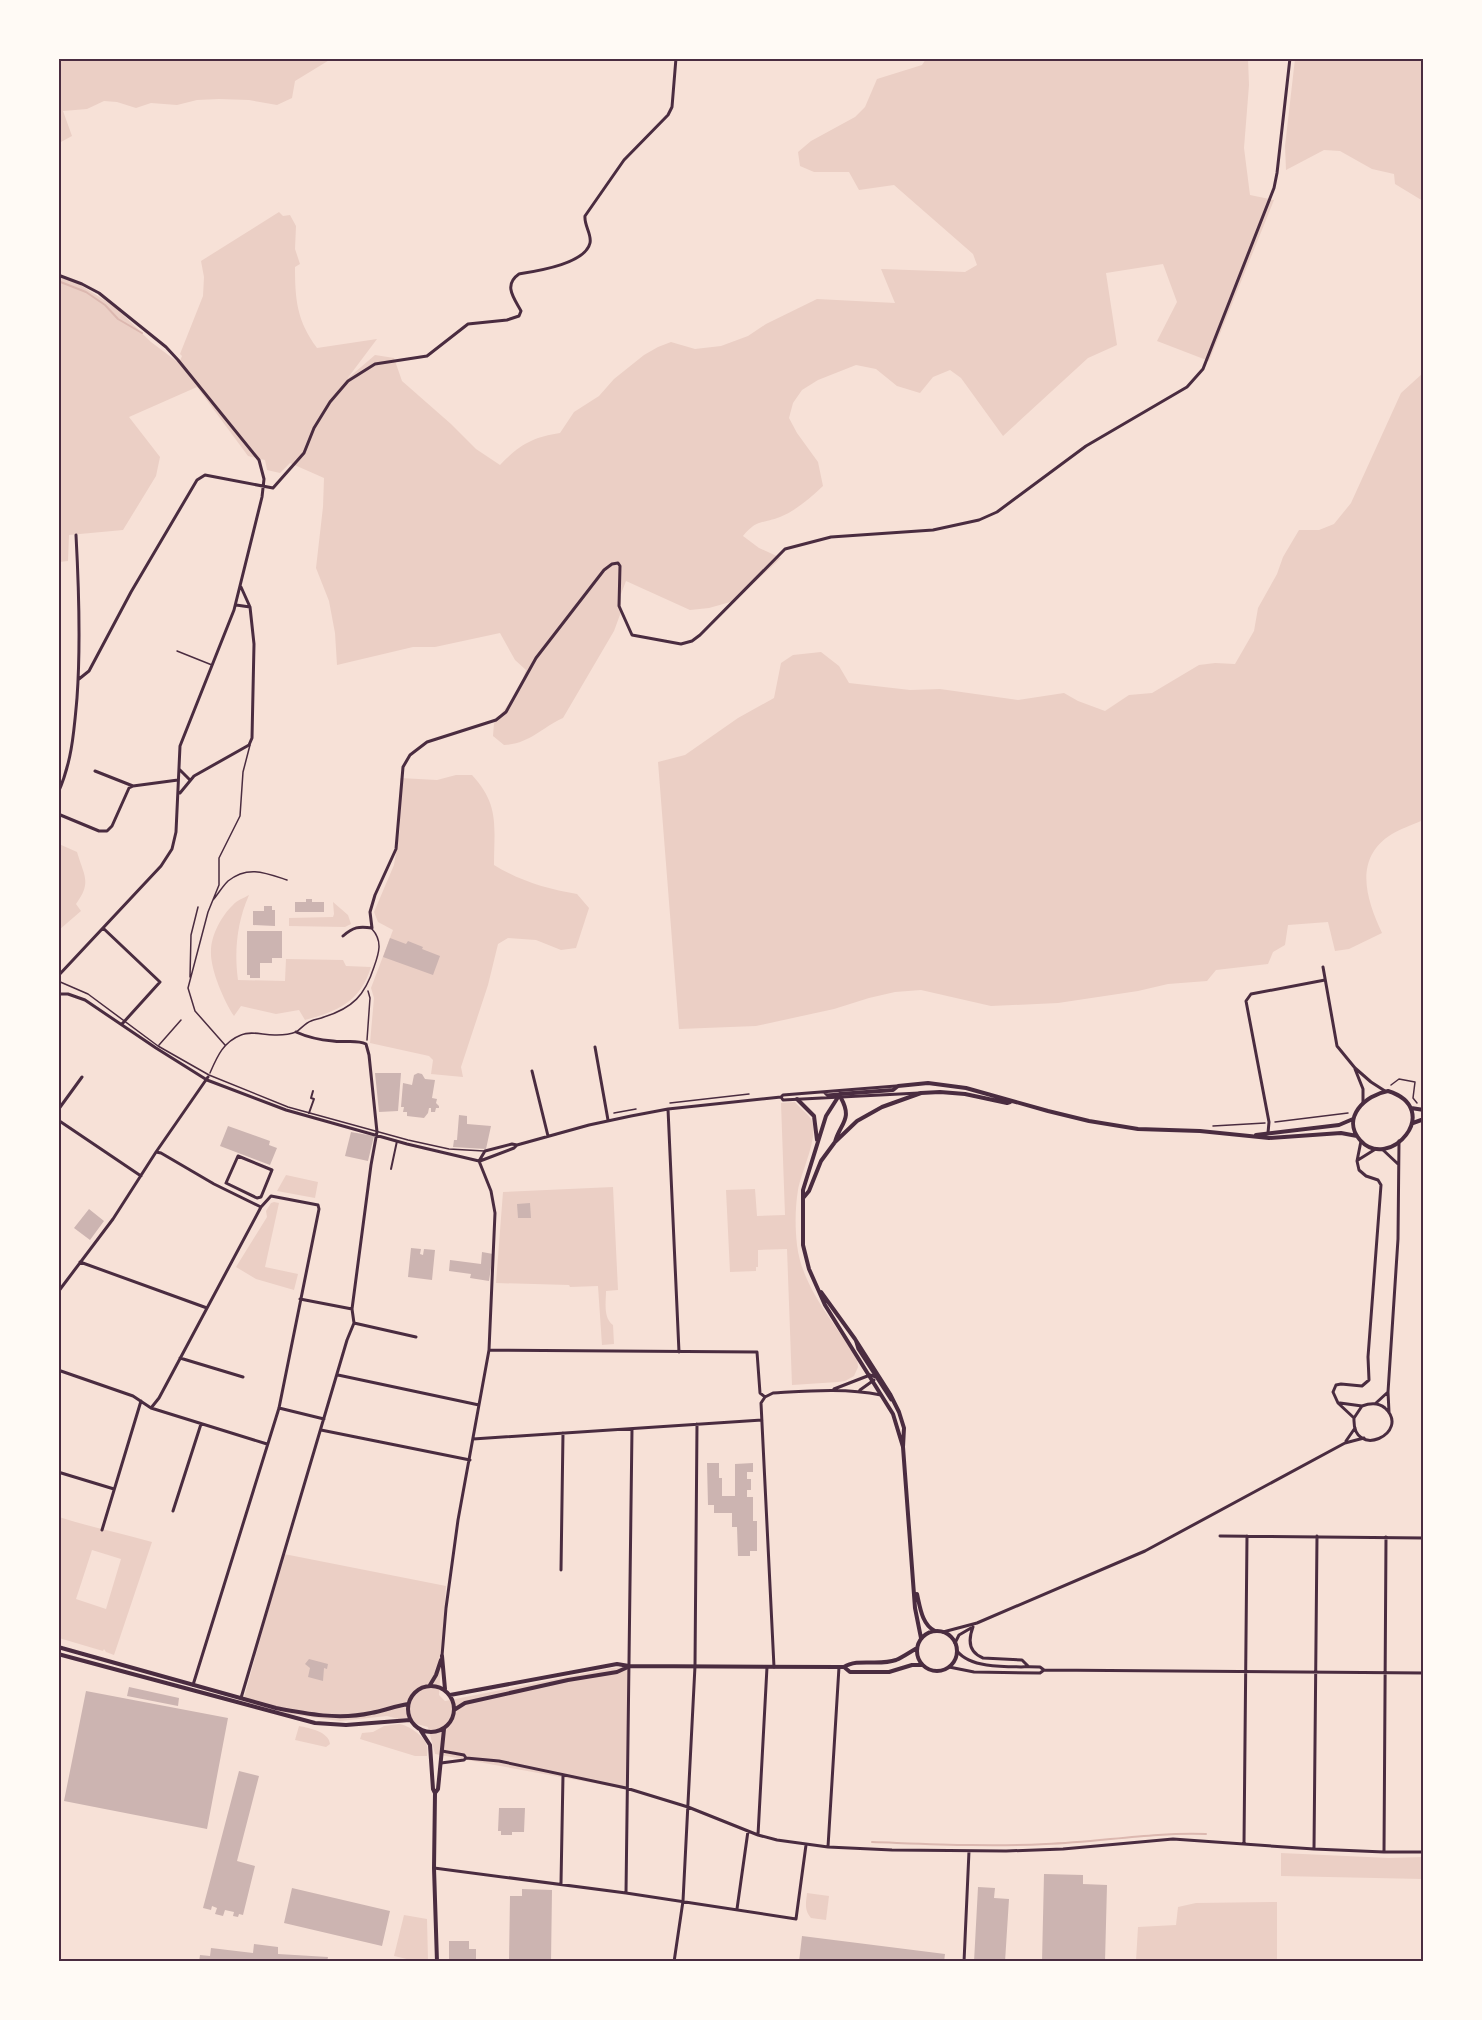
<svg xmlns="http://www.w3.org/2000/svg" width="1482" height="2020" viewBox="0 0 1482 2020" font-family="'Alegreya Sans',sans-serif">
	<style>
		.green { fill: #ebcfc5; fill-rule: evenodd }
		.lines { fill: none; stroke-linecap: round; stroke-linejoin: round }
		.stream { stroke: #dcb8b0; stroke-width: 2 }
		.building { fill: #ccb4b1 }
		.path { stroke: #4a2c40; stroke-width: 1.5 }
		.service { stroke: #4a2c40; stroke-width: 1.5 }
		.pedestrian { stroke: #4a2c40; stroke-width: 2 }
		.minor { stroke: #4a2c40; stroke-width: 3 }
		.tertiary { stroke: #4a2c40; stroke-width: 4 }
		.neatline { fill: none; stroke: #4a2c40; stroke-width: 2 }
	</style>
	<rect width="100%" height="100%" fill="#f7e1d7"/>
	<!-- green -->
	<path class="green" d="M59,58h272v1l-36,22 -3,17 -15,7 -28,-5 -30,-1 -22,1 -20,5 -26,-2 -15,5 -19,-6 -13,-1 -17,8 -24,2 9,25 -13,7z
		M926,59h322l1,26 -5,63 6,47 24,5 -65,161 -52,-20 20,-39 -14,-38 -57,9 11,72 -29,13 -85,78 -42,-58 -11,-8 -17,7 -13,16 -23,-7 -21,-17 -20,-4 -38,15 -16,10 -9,13 -4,15 8,15 21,29 5,24c-13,12 -26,24 -43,31 -18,7 -23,2 -37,19l16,12 22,10 -47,43 -25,7 -19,2 -64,-29 -5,13v18l-7,19 -51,87c-22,10 -34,26 -59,27l-11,-9 1,-13 25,-33 7,-20 -11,-10 -15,-27 -65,14h-22l-76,18 -2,-32 -6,-32 -13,-33 7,-61 1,-29 -34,-15 -10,10 -13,-3 -2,-10 -17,-4 -51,-69 -68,30 31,40 -4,19 -33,54 -54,5 -1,26 -9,1v-286l13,4 42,26 37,36 28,21 3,-7 -2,-2 23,-58 1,-19 -3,-16 78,-49 4,4 7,-1 6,11 -1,23 5,15 -5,3c0,33 2,54 22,81l60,-9 -30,40 28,-24 19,3 8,23 49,43 25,25 24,16c19,-20 33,-28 60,-32l14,-21 25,-16 15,-17 30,-24 14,-8 13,-5 24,7 26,-3 27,-10 18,-12 51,-25 78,4 -14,-34 84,3 12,-7 -4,-11 -79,-69 -35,5 -10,-18h-35l-14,-6 -2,-14 13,-11 44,-24 10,-10 12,-28 45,-14z
		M1295,59h128v142l-28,-17 -1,-10 -22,-5 -32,-18 -16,-1 -38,20 -1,-24z
		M1423,373l1,396 -3,52c-9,4 -21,8 -29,13 -39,24 -26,65 -10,99l-33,16 -14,2 -7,-29 -40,3 -3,20 -12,7 -5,12 -52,6 -9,11 -39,3 -30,7 -80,12 -67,3 -70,-16 -26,2 -26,6 -35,11 -78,17 -77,3 -21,-267 27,-7 53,-37 36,-20 7,-35 12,-8 28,-3 18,14 10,17 61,7 30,-1 78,11 46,-7 14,8 27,10 24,-16 23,-2 47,-28 16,-2 20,1 19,-33 4,-23 19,-34 6,-17 16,-27h20l15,-6 17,-21 50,-110z
		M456,775h16c28,30 22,52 22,90 26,16 53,24 83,29l12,14 -13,40 -15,2 -25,-10 -28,-2 -10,6 -10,41 -27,82 2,10 -32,-3 2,-14 -4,-4 -59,-13 4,-45 -3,-10 22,-58 -15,-8 -4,-10 20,-47 6,-37v-50l37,2z
		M59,844l18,8c7,24 15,30 -1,52l5,7 -22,19z
		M249,895c-12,27 -15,56 -11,85l47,1 1,-22 57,1 3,6 25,1c-11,35 -33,44 -66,53l-6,-10 -23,4 -35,-8 -7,10c-10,-15 -24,-47 -23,-65 0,-16 11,-36 22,-46 4,-5 11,-7 16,-10z
		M333,902l15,13 3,9 -6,3 -56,-1v-8l44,-1 1,-3z
		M795,1102c4,5 12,11 16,17 9,16 -10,53 -13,71 -3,18 -3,37 -1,55 5,42 38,79 60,113l1,9 -4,9 -9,5 -7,1 -46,3 -5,-136 -29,1v17h-2v4l-26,1 -4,-82 29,-1 2,27 28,-1 -4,-112z
		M286,1175l32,7 -3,16 -38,-7z
		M613,1187l5,103 -12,1c0,11 -3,27 7,34l1,19 -12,1 -4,-59 -28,1 -1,-2 -73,-2 7,-91z
		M274,1202l5,1 -14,64 33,7 -4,16 -38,-11 -20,-12 31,-50 -1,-6 5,-8z
		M59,1517c31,10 61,16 93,25l-38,113 -8,-3 -2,-3 -1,2 -44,-13c0,-13 2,-27 -1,-39zM92,1550l29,9 -15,50 -30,-10z
		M284,1554l162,32 -7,109 6,6 167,-33 16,-1 -2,122 -191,-35 -7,-27 -41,-11 -47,5 -51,-7 -46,-13z
		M399,1724c9,1 26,12 28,22 1,3 0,7 0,10h-12l-55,-17 2,-6 11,-1 11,-6z
		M299,1726c11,2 30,6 31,18l-4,3 -31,-7z
		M1281,1853l108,5 34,-1v22l-142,-3z
		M807,1893l22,3 -3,24 -15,-2c-7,-8 -5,-15 -4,-25z
		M1277,1902v59h-141l2,-34 38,-2 2,-18 18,-4z
		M404,1915l23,4 1,42h-17v-1l-17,-4z"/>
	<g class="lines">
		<!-- stream -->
		<path class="stream" d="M58,281l28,11 19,13 13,14 24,14
			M872,1842c58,2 116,5 174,2 54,-2 106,-12 160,-10"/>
	</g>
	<!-- building -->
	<path class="building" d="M306,899h6v3h12v10h-29v-10h11z
		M264,906h8v4h3v16l-22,-1v-14h11z
		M247,931h35v27h-10v5h-12v15h-10v-3h-3z
		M390,938l16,6 2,-3 15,6 -1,2 18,7 -7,19 -50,-18z
		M375,1073h26l-3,38 -19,1z
		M418,1073l4,1 3,5 10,1 -3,18 5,1 -1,4 3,3v2h-3l-1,4h-4v-4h-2l-1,5 -4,5 -17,-2v-4h-4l1,-5h-3l2,-24 9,2 2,-10z
		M459,1115l8,1v8l24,2 -5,23 -33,-2 1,-7h3z
		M228,1126l42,15 -1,4 8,3 -7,17 -50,-19z
		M351,1132l23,4 -6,25 -23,-5z
		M530,1203l1,15h-13l-1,-14z
		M89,1209l15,12 -14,19 -16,-12z
		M411,1248l10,1 -1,5 3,1 1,-6 11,1 -3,30 -24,-3z
		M482,1252l11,2 -4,27 -19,-3 1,-4 -22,-3 1,-11 31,4z
		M707,1463h12v15h3v18h13v-32l18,-1v9h-6v7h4v11h-4v7h6v24h4v30h-7v5h-12l-1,-29h-5v-14h-18v-8h-6z
		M309,1659l19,5 -1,5 -3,-1 -1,13 -15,-4 2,-9 -5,-4z
		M129,1687l50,11 -1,8 -51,-10z
		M86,1691l142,27 -21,111 -143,-28z
		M239,1771l20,5 -22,85 18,5 -12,49 -4,-1 -1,3 -5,-1 1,-4 -9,-2 -2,6 -8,-2 2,-6 -5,-2 -1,4 -8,-2z
		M499,1808h26l-1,24h-12v3h-11v-4h-3z
		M1044,1874l39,1v9l24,1 -2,77h-63z
		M978,1887l17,1 -1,10 15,1 -4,63h-31z
		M292,1888l98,23 -8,35 -98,-23z
		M522,1889l30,1 -1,72 -42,-1 1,-65h12z
		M802,1936l143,18 -1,8h-145z
		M449,1941h20v8h7v11h-27z
		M254,1944l24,3v7l50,3 -1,5h-128l1,-7 10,1 1,-8 42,5z"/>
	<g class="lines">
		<!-- path -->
		<path class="path" d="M367,1040l3,-42 -2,-7
			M1391,1085l8,-6 16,3 -2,16 4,5
			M670,1103l79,-9
			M614,1113l22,-4
			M1275,1122l73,-9
			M1213,1126l52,-3"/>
		<!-- service -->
		<path class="service" d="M177,651l35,14
			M213,900c5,-6 9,-13 15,-19 20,-16 38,-8 59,-1
			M190,977l1,-42 7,-28
			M58,981l30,13 70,52 51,29 79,32 120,33 41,9 35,2
			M159,1045l22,-25
			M225,1045l-30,-34 -7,-23 20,-76 11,-27v-27l21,-42 3,-44 7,-27
			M210,1073c7,-16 13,-31 31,-38 11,-5 24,1 36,0 6,0 14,-1 19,-3 5,-3 9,-9 15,-11 4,-2 9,-2 13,-4 29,-9 41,-22 50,-50 5,-14 9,-26 -2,-38"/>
		<!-- pedestrian -->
		<path class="pedestrian" d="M309,1113l5,-14 -3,-1 2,-7
			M391,1169l6,-28"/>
		<!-- minor -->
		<path class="minor" d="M58,275l24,9 17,9 67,54 12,13 81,100 5,19 -2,18 -28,113 -54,136 -4,86 -4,17 -11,17 -103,110
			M236,605l14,2
			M79,679l10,-8 42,-79 66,-112 8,-5 68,13 31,-35 10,-25 16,-26 18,-21 27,-17 52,-8 41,-32 39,-4 12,-4 2,-5c-7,-13 -18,-26 -2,-37 18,-3 66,-10 71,-31 2,-9 -6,-17 -5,-27l39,-56 44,-45 4,-8 4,-49
			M179,769l11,11
			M95,771l38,15 45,-6
			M58,793c14,-31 16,-62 19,-95 4,-55 2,-108 -1,-163
			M180,793l14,-17 55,-31 3,-7 2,-94 -4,-37 -9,-20
			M58,814l41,17h8l5,-5 17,-38 4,-2
			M103,928l57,54 -38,42
			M343,936c10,-9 16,-10 29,-8l-2,-16 5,-17 21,-46 7,-82 7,-12 17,-13 69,-22 10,-8 30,-54 68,-88 8,-6 6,-1 2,3 -1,40 13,29 49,9 11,-3 8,-6 85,-86 46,-12 102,-7 46,-10 18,-8 89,-66 101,-59 16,-18 71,-181 3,-15 13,-115
			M1323,967l14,79 18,22 16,14 14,9
			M58,994h10l17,6 71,48 51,32 79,30 121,34 72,17
			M595,1047l13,73
			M1355,1069l8,20v14
			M532,1071l16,65
			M825,1093l2,2 13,-1v2
			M781,1097l2,3 136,-7
			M668,1109l11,243
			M58,1110l24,-33
			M58,1120l83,56
			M1268,1133l1,-11 -23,-121 5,-7 74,-14
			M1382,1149l16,15
			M156,1152l5,1 53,31 47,23
			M238,1156l34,14 -11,27 -4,1 -31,-15z
			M1358,1160l16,-10
			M480,1161l34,-13 3,-3
			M80,1262l127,46
			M58,1292l55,-73 43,-67 52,-75
			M300,1299l52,10
			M354,1323l62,14
			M856,1342l2,7 33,51
			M489,1350l268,2 3,41 5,4
			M180,1358l63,19
			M58,1370l75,26 18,12 116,36
			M338,1375l141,30
			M834,1389l36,-14 6,2
			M860,1390l14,-10
			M1340,1403l22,3
			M1376,1403l12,-11
			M151,1408l8,-10 102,-191 10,-11 47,9 1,4 -40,199 -86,277
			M279,1408l45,11
			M1389,1412l-1,-20 10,-153 1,-98
			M1354,1418l8,-12c8,-3 16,-4 23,2 27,25 -33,53 -31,10l-16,-15 -5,-11 3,-7 5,-1 21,2 7,-6 -1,-23 13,-172 -3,-5 -12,-4 -7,-6 -2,-9 4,-20
			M321,1430l149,30
			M473,1439l289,-19
			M1346,1441l9,-13
			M58,1472l56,17
			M173,1511l28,-87
			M102,1530l39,-129
			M1220,1536l204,2
			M561,1570l2,-137
			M973,1627c-5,13 -5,25 10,31l39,2 6,6
			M943,1632l34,-9 168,-72 200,-108 19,-5
			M955,1643l4,-8 12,-7
			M957,1651c16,20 59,15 83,16l4,3
			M442,1656l4,-48 12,-88 31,-170 6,-137 -4,-22 -12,-30 6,-10 27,-7 5,1 72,-20 42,-9 37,-7 113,-12 2,-2 113,-9
			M774,1667l-13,-264 4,-6 8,-4c37,-2 71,-5 108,2
			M949,1667l25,5 66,1 4,-3 380,3
			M241,1698l106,-358 7,-17 -2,-14 19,-144 6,-33 -8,-77 -3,-11c-10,-5 -22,-1 -33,-3 -12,-1 -26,-4 -37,-9
			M442,1751l22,4 2,3 33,3 127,27 62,19 70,28 19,5 51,7 64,3 114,1 57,-2 110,-10 141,10 70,3h40
			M441,1763l23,-3 2,-2
			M758,1835l9,-168
			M1244,1844l3,-308
			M828,1847l11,-180
			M1314,1849l3,-313
			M1384,1852l2,-315
			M434,1868l192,25 170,26 10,-74
			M561,1884l2,-109
			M626,1893l6,-464
			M737,1909l11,-78
			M674,1962l9,-61 12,-235 2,-242
			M964,1962l5,-111"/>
		<!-- tertiary -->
		<path class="tertiary" d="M1388,1091c57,18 1,82 -28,49 -19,-22 5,-45 28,-49z
			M797,1099l17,17 3,24
			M1411,1108l13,2
			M1413,1123l11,-4
			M1256,1135l83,-10 14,-6
			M835,1142c5,-19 18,-22 6,-44
			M804,1197l5,-6 12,-30 14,-19 22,-21 25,-14 39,-14 19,-1 25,2 42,9 3,-1
			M821,1292l34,47 35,55 9,18 5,16 -1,19 12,161 6,30
			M903,1447l-10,-33 -68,-109 -16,-36 -6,-24v-55l23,-74 14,-22 53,-4 5,-4 30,-3 38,5 82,23 41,10 49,8 62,2 69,7 72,-5 16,3
			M917,1594c3,13 5,31 18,37
			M917 1651a20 20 0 1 1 40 0a20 20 0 1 1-40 0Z
			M58,1647l218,61c31,6 63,12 95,5 12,-2 24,-7 37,-9
			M58,1654l257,69 31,2 64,-5
			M442,1656l3,33
			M844,1667c13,-9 35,-1 52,-7 7,-3 14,-8 21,-12
			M430,1685l6,-10 5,-15
			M408 1709a23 23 0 1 1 46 0a23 23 0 1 1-46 0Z
			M450,1695l167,-31 12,2 210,1h5l6,5h39l23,-7h10
			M454,1710l11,-7 103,-23 49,-8 11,-5
			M421,1731l9,14 3,44 2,4 -1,75 3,94
			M435,1793l3,-4 6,-60"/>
	</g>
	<!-- border -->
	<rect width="1482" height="2020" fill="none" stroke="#fffaf5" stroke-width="120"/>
	<rect x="60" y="60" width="1362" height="1900" class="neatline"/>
</svg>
